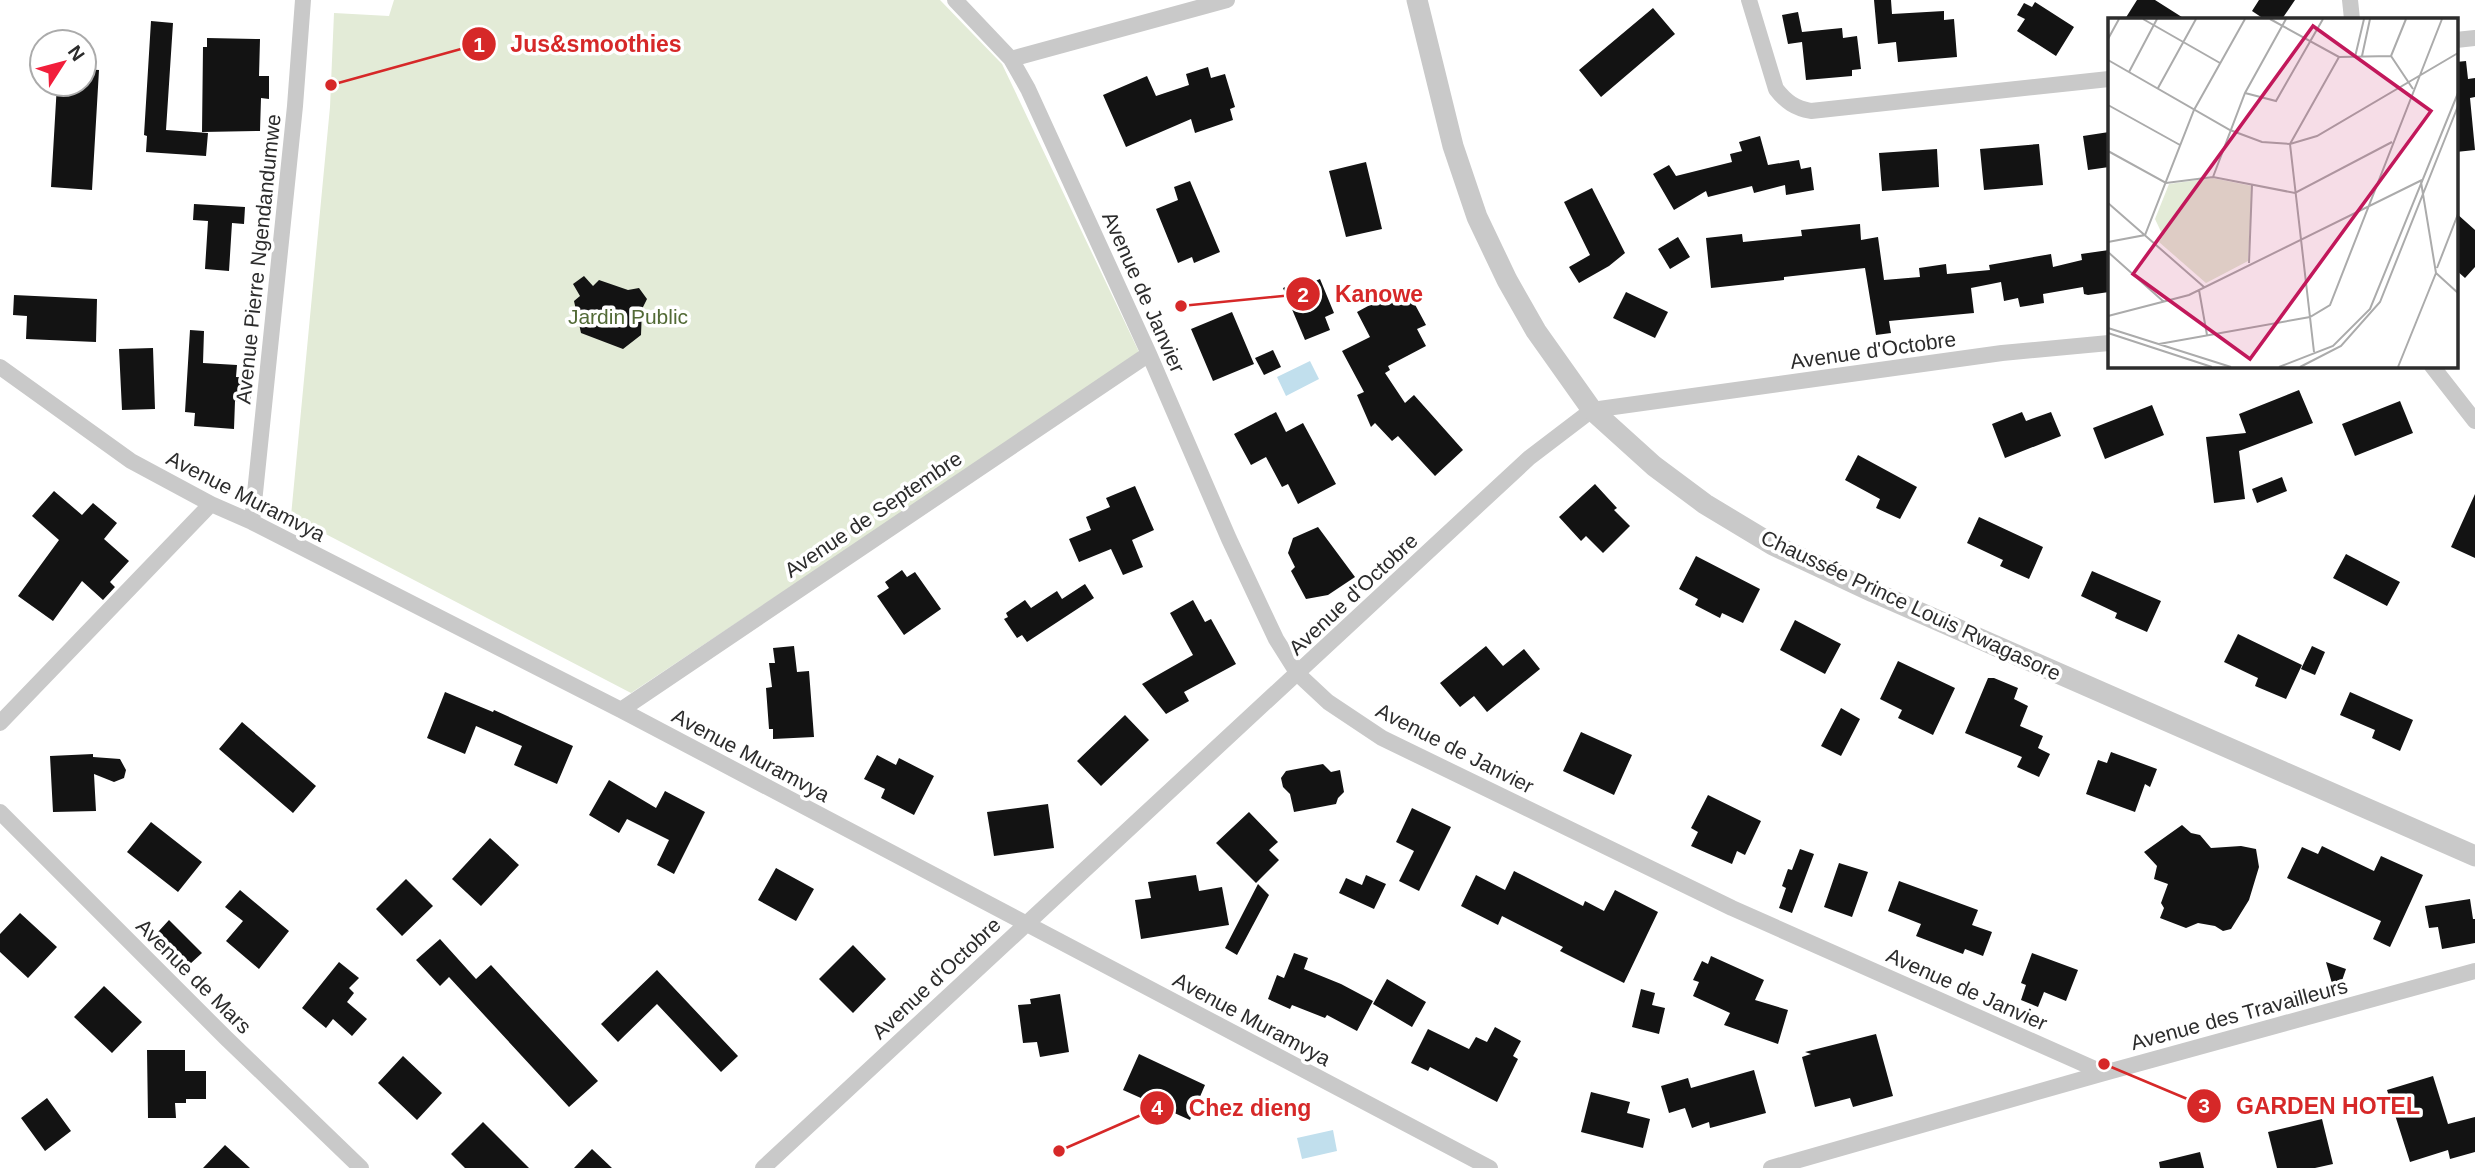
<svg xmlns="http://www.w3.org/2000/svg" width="2475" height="1168" viewBox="0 0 2475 1168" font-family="Arial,sans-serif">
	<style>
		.green { fill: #e3ebd7 }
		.water { fill: #c1dfed }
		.building { fill: #131313 }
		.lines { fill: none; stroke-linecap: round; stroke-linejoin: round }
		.minor { stroke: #c9c9c9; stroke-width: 16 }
		.tertiary { stroke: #c9c9c9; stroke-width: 21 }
		.labels { text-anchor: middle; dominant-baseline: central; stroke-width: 7; stroke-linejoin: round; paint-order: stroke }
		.street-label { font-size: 21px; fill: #2c2c2c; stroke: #fff }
		.park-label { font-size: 21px; fill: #526a36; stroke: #fff }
		.inset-road { fill: none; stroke: #ababab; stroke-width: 2 }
		.view { fill: #c2185b; fill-opacity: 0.15; stroke: #c2185b; stroke-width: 3.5 }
		.inset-edge { fill: none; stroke: #2c2c2c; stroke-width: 3.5 }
		.leader { fill: none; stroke: #d62828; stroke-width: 2.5 }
		.callout-dot { fill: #d62828; stroke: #fff; stroke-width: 2.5 }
		.mark-label { font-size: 21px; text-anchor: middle; font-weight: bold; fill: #fff }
		.callout-label { font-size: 23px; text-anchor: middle; font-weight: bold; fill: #d62828; stroke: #fff; stroke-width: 7; stroke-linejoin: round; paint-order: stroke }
	</style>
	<rect width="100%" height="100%" fill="#fff"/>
	<!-- green -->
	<path class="green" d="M394,0h546l62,64 138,290 -509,339 -340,-177 39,-409 4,-94 55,3z"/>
	<!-- water -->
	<path class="water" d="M1310,361l9,18 -33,17 -9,-19z
		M1333,1130l4,21 -35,8 -5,-21z"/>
	<!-- building -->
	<path class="building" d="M1874,0h17l1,14 52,-3v9l10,-1 3,38 -59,5 -2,-20 -18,2z
		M2137,0h18l30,19h-60z
		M2259,0h36l-13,19h-18l-12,-8z
		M2035,2l39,25 -18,29 -39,-25 8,-12 -8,-4 7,-12 8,4z
		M1653,8l22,26 -74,63 -22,-27z
		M1798,12l4,20 40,-4 1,10 14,-2 4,33 -9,1v6l-46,4 -4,-38 -14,2 -6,-29z
		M151,21l22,2 -7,107 42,3 -2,23 -60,-4 1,-16 -3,-1z
		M207,38l53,1 -1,37h10v23l-8,-1 -1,33 -58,1 1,-85h4z
		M2466,61l2,18 7,-1v19l-5,1 5,52 -19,2v-90z
		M1208,67l3,11 14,-4 10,33 -5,2 3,11 -38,13 -4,-14 -65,28 -23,-52 44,-19 9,20 33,-11 -3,-11z
		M84,69l15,1 -7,120 -41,-3 6,-103h27z
		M2109,132v35l-21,3 -5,-34z
		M1760,136l8,29 31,-5 2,9 10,-2 3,23 -28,5 -1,-10 -31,8 -2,-7 -44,11 -2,-6 -32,19 -21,-36 16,-9 7,11 56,-14 -2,-8 12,-3 -3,-9z
		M2039,144l4,41 -59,5 -4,-41z
		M1937,149l2,38 -57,4 -3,-38z
		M1366,162l16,67 -36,8 -17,-66z
		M1190,181l30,71 -26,11 -2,-6 -14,6 -22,-54 22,-9 -4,-13z
		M1592,188l33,65 -16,13 -30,17 -10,-16 21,-12 -26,-53z
		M194,204l51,3 -1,17 -12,-1 -3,48 -24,-2 3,-48 -15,-1z
		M2456,213l19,17v37l-10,11 -9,-8z
		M1860,224l1,16 17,-3 6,43 36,-3 -1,-9 27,-4 1,10 43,-4 -1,-5 62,-11 2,13 29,-7 -1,-6 28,-4v42l-21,3 -4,-1 -1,-7 -40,7 1,9 -24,4 -2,-9 -14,3 -3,-19 -30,6 3,25 -85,8 2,12 -15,2 -11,-67 -81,9v3l-73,8 -5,-50 36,-4 1,8 59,-6 -1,-6z
		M1678,237l12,20 -20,12 -12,-20z
		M584,276l9,10 6,-6 29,10 11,-2 8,11 -5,10 -1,26 -18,14 -42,-16 -7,-32 6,-5 -7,-12z
		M1306,279l2,5 12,-5 14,34 -9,4 5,13 -25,10 -22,-52z
		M1405,286l21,39 -9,4 9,17 -38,20 2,4 -5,3 20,30 9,-8 49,55 -28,26 -37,-40 -6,5 -17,-18 -4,4 -14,-32 7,-3 -22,-41 28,-14 -13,-25z
		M1626,292l42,20 -13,26 -42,-20z
		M14,295l83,4 -1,43 -70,-3 1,-23 -14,-1z
		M1232,312l22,52 -41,17 -22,-52z
		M190,330l14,1 -1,32 34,2 -1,12 16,1 -2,24 -15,-1 -1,28 -40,-3 1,-13 -10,-1z
		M153,348l2,61 -33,1 -3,-61z
		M1273,350l8,17 -17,8 -9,-17z
		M2299,390l14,33 -74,28 6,48 -31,4 -8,-66 40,-4 -7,-19z
		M2400,401l13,32 -58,23 -13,-32z
		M2152,405l12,30 -59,24 -12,-31z
		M1276,412l10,20 17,-9 33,61 -38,20 -10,-20 -6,3 -16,-30 -15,8 -17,-31z
		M2022,412l4,9 25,-9 10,24 -56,22 -13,-34z
		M1858,455l59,32 -17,32 -24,-11 4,-9 -35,-19z
		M2282,477l5,14 -30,12 -5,-14z
		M1595,484l22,24 -3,2 16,16 -27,27 -17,-17 -5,5 -22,-24z
		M1135,486l19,44 -22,10 11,27 -20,8 -12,-26 -32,13 -10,-23 22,-9 -5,-13 24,-10 -4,-9z
		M54,491l28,24 11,-12 24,20 -13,16 25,22 -19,21 5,5 -12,13 -21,-19 -29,40 -35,-25 41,-56 -27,-24z
		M2475,494v64l-24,-11z
		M1979,517l64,30 -14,32 -29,-13 3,-6 -36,-17z
		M1318,527l37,50 -27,18 -22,4 -15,-28 4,-4 -7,-14 5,-15z
		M2346,554l54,28 -13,24 -54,-28z
		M1696,556l64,33 -17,34 -21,-10 -2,5 -25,-13 3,-6 -19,-10z
		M902,570l5,7 8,-5 26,37 -37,26 -27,-39 12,-8 -4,-6z
		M2092,571l69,30 -14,31 -32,-14 2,-5 -36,-17z
		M1085,584l9,14 -67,44 -5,-7 -5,3 -13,-19 4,-2 -2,-4 19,-13 6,8 26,-17 5,8z
		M1193,600l12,22 6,-3 25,45 -52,28 5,9 -23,13 -24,-30 51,-29 -23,-42z
		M1795,620l46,24 -16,30 -45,-24z
		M2238,634l64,31 -16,34 -31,-13 3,-8 -34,-16z
		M794,646l3,26 12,-1 5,66 -41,2v-10h-4l-3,-41 6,-1 -3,-24h6l-2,-15z
		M1486,646l17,20 21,-17 16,20 -53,43 -13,-16 -14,11 -20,-24z
		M2312,646l13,6 -10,23 -14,-6z
		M1898,661l57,27 -22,47 -35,-17 4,-8 -22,-11z
		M1988,678h6l24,10 -4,11 14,7 -8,20 23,10 -5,12 12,6 -11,23 -22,-10 5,-10 -57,-24z
		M445,692l48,20 1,-2 79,36 -16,38 -43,-19 8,-19 -46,-20 -11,28 -38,-16z
		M2350,692l63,28 -13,31 -28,-13 3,-8 -35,-15z
		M1841,708l19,11 -19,37 -20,-10z
		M1125,715l24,25 -48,46 -24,-25z
		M242,722l74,64 -23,27 -74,-64z
		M1581,732l51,23 -18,40 -51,-24z
		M2111,752l46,17 -7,18 -5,-3 -10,28 -49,-18 12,-34 9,3z
		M93,754v3l27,2 6,11 -2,8 -10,4 -20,-8 2,37 -43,1 -3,-56z
		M877,755l19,10 3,-7 35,18 -20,39 -33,-17 4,-9 -21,-10z
		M1323,764l8,8 9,-2 4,22 -6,6 -2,6 -42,8 -4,-18 -7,-7 -2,-9 5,-7z
		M609,780l47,28 9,-17 40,21 -31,62 -17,-9 12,-25 -42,-21 -8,14 -30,-18z
		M1708,795l53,26 -16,34 -8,-4 -5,13 -41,-18 7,-14 -7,-4z
		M1048,804l6,44 -60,8 -7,-44z
		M1412,808l39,19 -32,64 -20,-10 15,-30 -18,-9z
		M1249,812l29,30 -9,8 10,10 -23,23 -40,-40z
		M151,822l51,40 -24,30 -51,-40z
		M2182,825l9,8 9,2 11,13 30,-2 15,3 3,18 -10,33 -18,29 -8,2 -8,-5 -17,-3 -12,5 -26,-10 4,-10 -3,-5 7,-19 -14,-5 3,-13 -13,-14z
		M490,838l29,27 -38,41 -29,-27z
		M2322,846l52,25 7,-15 42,19 -33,72 -17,-8 8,-18 -94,-43 15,-31 16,7z
		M1800,849l14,5 -22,59 -13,-5 7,-20 -4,-2 6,-17 4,1z
		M1839,863l29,9 -16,45 -28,-10z
		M776,868l38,21 -18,32 -38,-21z
		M1514,871l69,35 2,-5 19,10 11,-21 43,22 -34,71 -64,-32 3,-4 -61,-31 -4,9 -37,-19 15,-31 29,15z
		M1196,875l3,16 23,-4 7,38 -88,14 -6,-39 16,-2 -3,-16z
		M1366,875l20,9 -12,25 -35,-16 7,-15 16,7z
		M406,879l27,27 -31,30 -26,-27z
		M1899,881l79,29 -6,15 20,7 -9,24 -18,-7 -2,5 -47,-18 5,-12 -33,-13z
		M1258,884l11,11 -32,60 -12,-7z
		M240,890l49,41 -30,38 -33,-28 17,-20 -18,-14z
		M2470,899l3,20h2v24l-33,6 -4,-22 -9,1 -4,-22z
		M20,913l37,34 -29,31 -28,-26v-18z
		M169,920l33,33 -12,11 -32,-32z
		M440,939l36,40 15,-14 107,116 -29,26 -120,-130 -9,9 -24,-26z
		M853,945l33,34 -33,34 -34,-34z
		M1294,953l14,5 -4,11 37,15 32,17 -16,30 -30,-16 -2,3 -33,-13 -2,4 -22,-10 9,-24 7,3z
		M2032,953l46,17 -12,31 -22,-9 -6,15 -17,-7 5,-15 -5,-2z
		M1711,956l53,24 -9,20 33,10 -10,34 -54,-19 6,-12 -37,-17 6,-14 -6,-2 9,-19 6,3z
		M339,962l20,16 -10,10 5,5 -7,9 20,17 -15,17 -19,-17 -7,9 -24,-20z
		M2326,962l20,7 -10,29z
		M657,970l81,86 -17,16 -64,-68 -39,38 -17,-18z
		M1387,979l39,23 -14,25 -39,-23z
		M104,986l38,36 -30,31 -38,-36z
		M1641,989l14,4 -3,12 13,3 -6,26 -27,-7z
		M1060,994l9,58 -29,5 -3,-15 -14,1 -5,-38 13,-1 -1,-5z
		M1495,1027l26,14 -8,15 5,3 -21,43 -67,-35 -2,4 -17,-8 17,-34 41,20 7,-12 11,5z
		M1876,1034l17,62 -40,11 -3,-9 -35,9 -13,-50 9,-3 -6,-2z
		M147,1050h38v21h21v28h-20v4h-11l1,15h-28z
		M1139,1054l66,31 -15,35 -67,-30z
		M403,1056l39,37 -25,27 -39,-37z
		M1754,1070l12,43 -56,15 -1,-6 -17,6 -7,-20 -16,5 -8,-27 27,-8 3,10z
		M2433,1076l15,48 27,-7v35l-25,7 -2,-9 -38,12 -23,-72z
		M1591,1092l39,10 -3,11 23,6 -7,29 -62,-16z
		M47,1098l24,33 -26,20 -24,-33z
		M2322,1119l11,45 -18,4h-38l-9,-36z
		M483,1122l46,46h-64l-14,-14z
		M225,1145l25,23h-47z
		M592,1149l20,19h-38z
		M2200,1152l4,16h-44l-1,-6z"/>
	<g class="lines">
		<!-- minor -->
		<path class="minor" d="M955,0l56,59 17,30 121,265 80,185 47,100 22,35 30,28 54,36 350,170 372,165
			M1749,0l27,89c10,13 19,19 35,22l298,-32
			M2350,0l2,19
			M2456,40l19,-2
			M1011,59l216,-59
			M2432,366l43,55
			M0,367l131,94 80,43 41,18 369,188 869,458
			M252,522l43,-416 8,-106
			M621,710l528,-356
			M0,723l211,-219
			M0,812l226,226 135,130
			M763,1168l766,-710 63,-48 410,-57 107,-10
			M1771,1168l333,-95 371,-102"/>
		<!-- tertiary -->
		<path class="tertiary" d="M1417,0l36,146 24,71 30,63 29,51 56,79 62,56 51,38 68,41 100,47 602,264"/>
	</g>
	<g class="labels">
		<!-- street labels -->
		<g class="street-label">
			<text transform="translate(258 259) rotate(-84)">Avenue Pierre Ngendandumwe</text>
			<text transform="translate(1144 292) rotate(66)">Avenue de Janvier</text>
			<text transform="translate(1873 350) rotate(-8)">Avenue d'Octobre</text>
			<text transform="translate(246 496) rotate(27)">Avenue Muramvya</text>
			<text transform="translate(873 514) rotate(-34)">Avenue de Septembre</text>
			<text transform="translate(1353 594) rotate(-43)">Avenue d'Octobre</text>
			<text transform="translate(1911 605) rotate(25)">Chaussée Prince Louis Rwagasore</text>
			<text transform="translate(1455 748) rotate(27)">Avenue de Janvier</text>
			<text transform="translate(751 755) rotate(28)">Avenue Muramvya</text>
			<text transform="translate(194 976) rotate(45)">Avenue de Mars</text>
			<text transform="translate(936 978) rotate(-43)">Avenue d'Octobre</text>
			<text transform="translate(1967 989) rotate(24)">Avenue de Janvier</text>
			<text transform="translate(2239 1014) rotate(-15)">Avenue des Travailleurs</text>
			<text transform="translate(1252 1019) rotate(28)">Avenue Muramvya</text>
		</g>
		<!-- park labels -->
		<g class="park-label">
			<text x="628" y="316">Jardin Public</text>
		</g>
	</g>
	<!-- overview -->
	<g transform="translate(2108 18)">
		<rect width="350" height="350" fill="#fff"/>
		<path d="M104,160l40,8 -4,75 -42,22 -47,-41 4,-6 -8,-17 14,-35z" fill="#e3ebd7"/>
		<path class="inset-road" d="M35,1l77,44M162,1l69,38M0,21l11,-20M254,38l8,-37M283,38l15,-37M231,39l52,-1 22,33M247,39l9,-38M0,42l122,70 32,12 28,2 27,-8 141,-83M21,54l28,-53M50,70l38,-69M137,75l31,8 47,-82M0,87l72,40M0,133l58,32 47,-6 82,16 97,-51M105,159l32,-84 41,-74M313,164l15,91 22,20M0,185l96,84M0,224l37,-7 49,-125 51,-91M0,234l56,50M141,245l3,-78M329,250l21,-54M91,272l8,45M0,298l81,-21 233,-115M0,310l123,39M0,315l104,34M51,326l151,-27 20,-12 112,-286M206,334l-24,-208 49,-87M171,349l54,-21 37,-37 88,-216M192,349l41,-21 39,-44 78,-196M290,349l38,-94"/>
		<path class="view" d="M205,8l118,85 -181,248 -117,-85z"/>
		<rect width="350" height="350" class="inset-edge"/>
	</g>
	<!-- callouts -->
	<path class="leader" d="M331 85L479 44M1181 306L1303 294M2104 1064L2204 1106M1059 1151L1157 1108"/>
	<g class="callout-dot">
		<circle cx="331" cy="85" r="7"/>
		<circle cx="1181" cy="306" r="7"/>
		<circle cx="2104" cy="1064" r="7"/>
		<circle cx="1059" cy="1151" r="7"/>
		<circle cx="479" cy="44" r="18"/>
		<circle cx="1303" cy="294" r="18"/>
		<circle cx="2204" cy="1106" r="18"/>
		<circle cx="1157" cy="1108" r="18"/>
	</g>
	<g class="mark-label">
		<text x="479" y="52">1</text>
		<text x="1303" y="302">2</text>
		<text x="2204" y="1113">3</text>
		<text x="1157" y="1115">4</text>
	</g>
	<g class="callout-label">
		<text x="596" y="52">Jus&amp;smoothies</text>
		<text x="1379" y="302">Kanowe</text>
		<text x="2328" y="1114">GARDEN HOTEL</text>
		<text x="1250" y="1116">Chez dieng</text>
	</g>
	<!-- north arrow -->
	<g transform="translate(63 63) rotate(54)"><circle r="33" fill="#ffffff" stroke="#ababab" stroke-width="2"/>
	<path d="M0-5L12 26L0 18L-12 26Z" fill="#f21e3b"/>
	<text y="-10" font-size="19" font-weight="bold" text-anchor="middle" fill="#2c2c2c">N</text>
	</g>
</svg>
